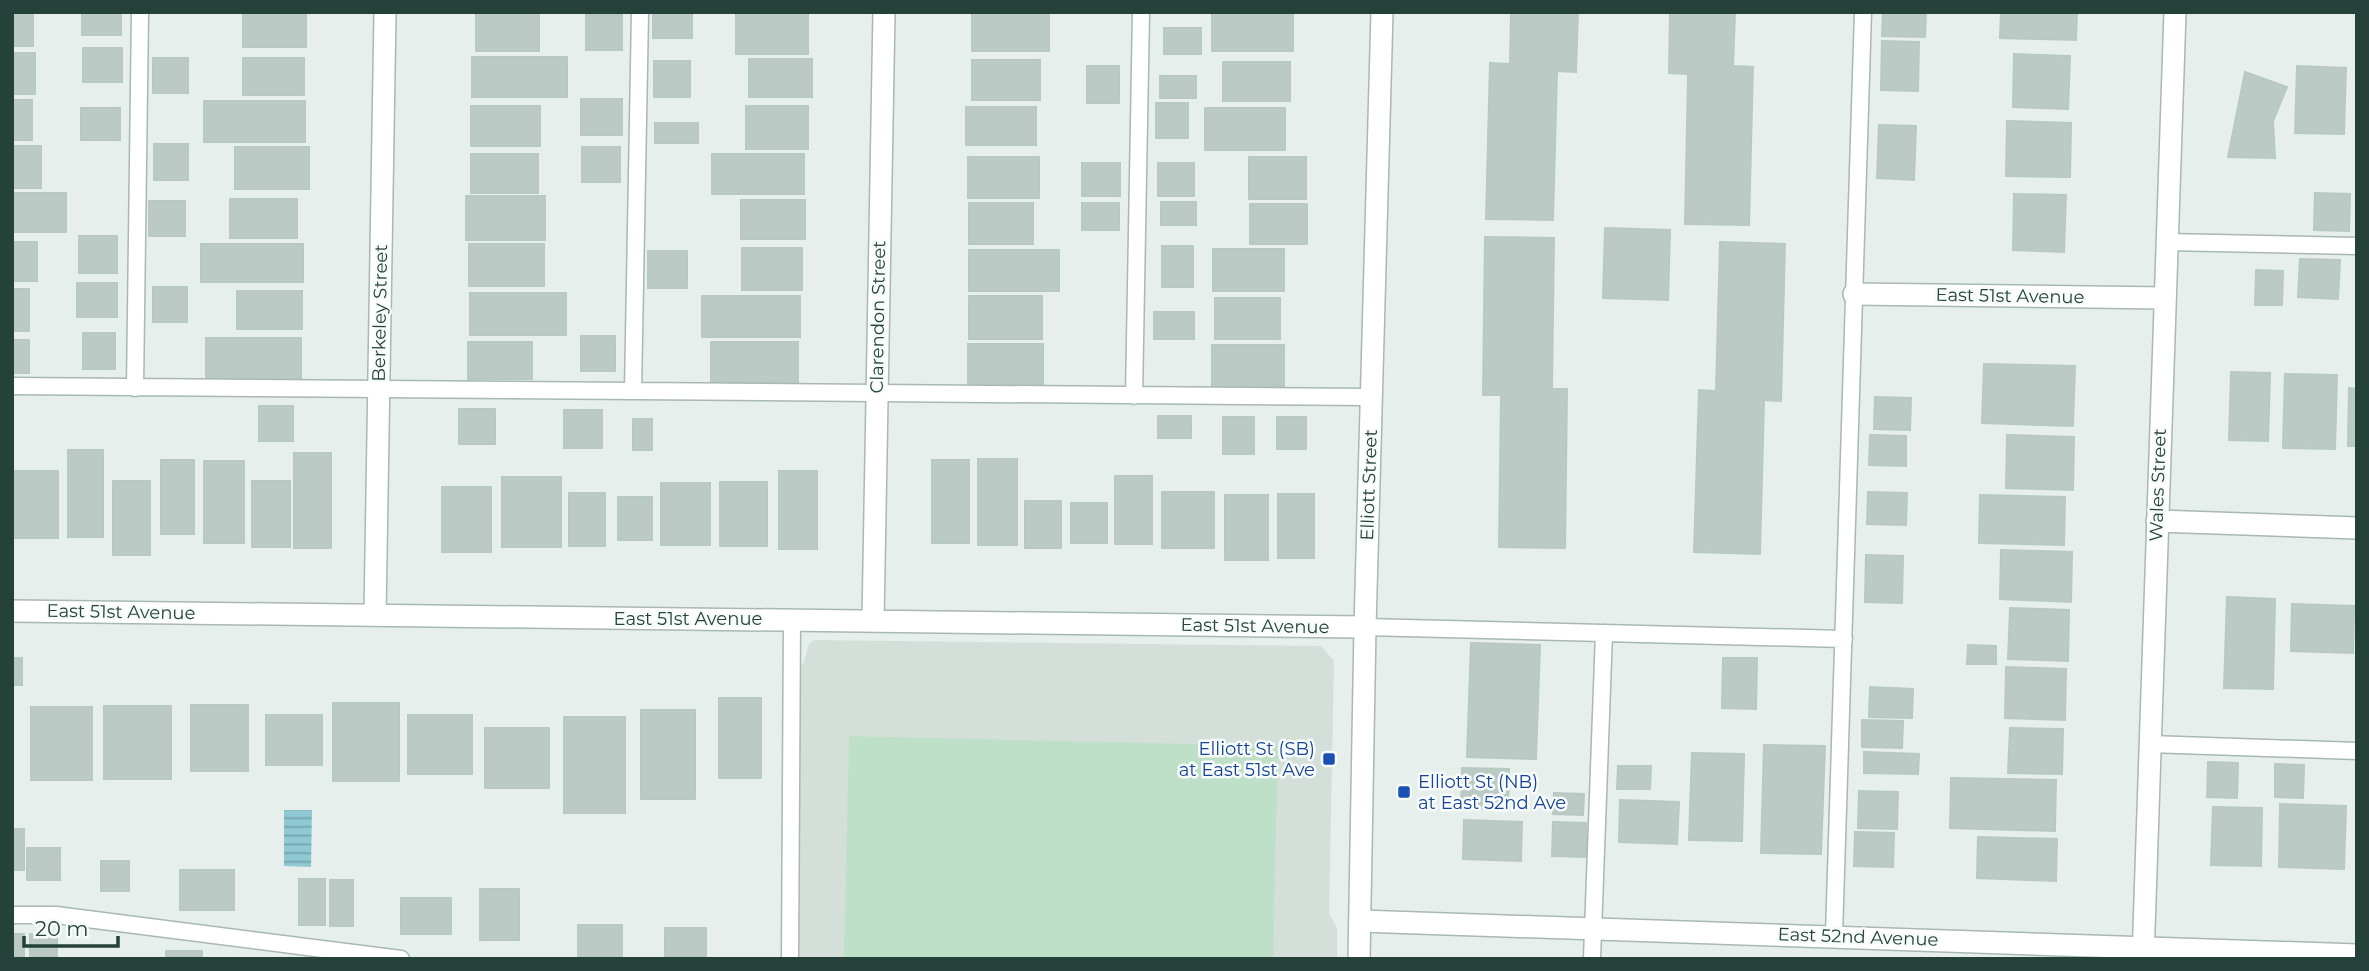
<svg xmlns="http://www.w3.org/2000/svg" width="2369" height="971" viewBox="0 0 2369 971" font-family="Montserrat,sans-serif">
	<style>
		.built { fill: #d4dfda }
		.pitch { fill: #bfe0c8 }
		.water { fill: url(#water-rules) }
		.building { fill: #bbcac4; stroke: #b8c9c2; stroke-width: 2 }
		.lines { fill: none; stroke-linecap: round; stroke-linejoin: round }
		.service-casing { stroke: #a8b8b2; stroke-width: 19 }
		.minor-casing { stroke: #a8b8b2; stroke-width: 24 }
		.tertiary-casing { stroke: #a8b8b2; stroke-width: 24 }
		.service { stroke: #fff; stroke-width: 16 }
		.minor { stroke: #fff; stroke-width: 21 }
		.tertiary { stroke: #fff; stroke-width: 21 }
		.transit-dot { fill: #1a4fb4; stroke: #f7fbf9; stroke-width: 2.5 }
		.labels { text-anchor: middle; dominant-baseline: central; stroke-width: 5; stroke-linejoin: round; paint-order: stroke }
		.street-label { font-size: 18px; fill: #24423a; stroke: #f7fbf9 }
		.transit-label { font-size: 18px; fill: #164399; stroke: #f7fbf9; text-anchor: end }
	</style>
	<defs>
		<pattern id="water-rules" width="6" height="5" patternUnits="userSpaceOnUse" patternTransform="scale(1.75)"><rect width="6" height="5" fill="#8ec9d4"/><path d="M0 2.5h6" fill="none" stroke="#74a5ad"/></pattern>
	</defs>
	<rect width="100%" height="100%" fill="#e6efeb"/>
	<!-- built -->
	<path class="built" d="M814,640l507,6 13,15 -5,252 8,15v31h-547l2,-294 11,-1 6,-20z"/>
	<!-- pitch -->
	<path class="pitch" d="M849,736l429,10 -5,213h-429z"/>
	<!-- water -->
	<path class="water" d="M284,810h28l-1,57 -27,-1z"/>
	<!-- building -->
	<path class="building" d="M12,12h21v34h-21z
		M82,12h39v23h-39z
		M243,12h63v35h-63z
		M476,12h63v39h-63z
		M653,12h39v26h-39z
		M1212,12h81v39h-81z
		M1511,12h67l-2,60 -19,-1 -4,149 -67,-1 4,-156 20,1z
		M1670,12h65l-2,54 20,1 -4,158 -64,-1 3,-150 -19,-1z
		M1883,12h43l-1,25 -43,-1z
		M2001,12h76l-1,28 -76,-2z
		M736,13h72v41h-72z
		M972,13h77v38h-77z
		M586,15h36v35h-36z
		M1164,28h37v26h-37z
		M1882,41l37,1 -1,49 -37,-1z
		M83,48h39v34h-39z
		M12,53h23v41h-23z
		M2014,54l56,2 -2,53 -55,-2z
		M472,57h95v40h-95z
		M153,58h35v35h-35z
		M243,58h61v37h-61z
		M749,59h63v38h-63z
		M972,60h68v40h-68z
		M654,61h36v36h-36z
		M1223,62h67v39h-67z
		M1087,66h32v37h-32z
		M2297,66l49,2 -2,66 -49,-1z
		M2245,72l42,15 -14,34 2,37 -47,-1z
		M1160,76h36v22h-36z
		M581,99h41v36h-41z
		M12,100h20v40h-20z
		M204,101h101v41h-101z
		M1156,103h32v35h-32z
		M471,106h69v40h-69z
		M746,106h62v43h-62z
		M966,107h70v38h-70z
		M81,108h39v32h-39z
		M1205,108h80v42h-80z
		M2007,121l64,2 -1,54 -64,-1z
		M655,123h43v20h-43z
		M1879,125l37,1 -2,54 -37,-2z
		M154,144h34v36h-34z
		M12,146h29v42h-29z
		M235,147h74v42h-74z
		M582,147h38v35h-38z
		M471,154h67v39h-67z
		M712,154h92v40h-92z
		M968,157h71v41h-71z
		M1249,157h57v42h-57z
		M1082,163h38v33h-38z
		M1158,163h36v33h-36z
		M12,193h54v39h-54z
		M2315,193l35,1 -1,37 -35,-1z
		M2014,194l52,1 -2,57 -51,-2z
		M466,196h79v44h-79z
		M230,199h67v39h-67z
		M741,200h64v39h-64z
		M149,201h36v35h-36z
		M1161,202h35v23h-35z
		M969,203h64v41h-64z
		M1082,203h37v27h-37z
		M1250,204h57v40h-57z
		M1605,228l65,2 -2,70 -65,-2z
		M79,236h38v37h-38z
		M1485,237l69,1 -2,151h15l-2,159 -66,-1 2,-152h-18z
		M12,242h25v39h-25z
		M1720,242l65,2 -4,157 -17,-1 -4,154 -66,-2 5,-162 17,1z
		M201,244h102v38h-102z
		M469,244h75v42h-75z
		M1162,246h31v41h-31z
		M742,248h60v42h-60z
		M1213,249h71v42h-71z
		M969,250h90v41h-90z
		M648,251h39v37h-39z
		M2300,259l40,1 -2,39 -40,-2z
		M2256,270l27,1 -1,34h-27z
		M77,283h40v34h-40z
		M153,287h34v35h-34z
		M12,289h17v42h-17z
		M237,291h65v38h-65z
		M470,293h96v42h-96z
		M702,296h98v41h-98z
		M969,296h73v43h-73z
		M1215,298h65v41h-65z
		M1154,312h40v27h-40z
		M83,333h32v36h-32z
		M581,336h34v35h-34z
		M206,338h95v41h-95z
		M12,340h17v33h-17z
		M468,342h64v37h-64z
		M711,342h87v43h-87z
		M968,344h75v44h-75z
		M1212,345h72v41h-72z
		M1984,364l91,2 -2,60 -91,-3z
		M2231,372l39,1 -2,68 -39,-1z
		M2285,374l52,1 -2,74 -52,-1z
		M2349,388l8,1v57h-9z
		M1875,397l36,1 -1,32 -36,-1z
		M259,406h34v35h-34z
		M459,409h36v35h-36z
		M564,410h38v38h-38z
		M1158,416h33v22h-33z
		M1223,417h31v37h-31z
		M1277,417h29v32h-29z
		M633,419h19v31h-19z
		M1870,435l36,1v30l-37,-1z
		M2007,435l67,2 -1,53 -67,-2z
		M68,450h35v87h-35z
		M294,453h37v95h-37z
		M978,459h39v86h-39z
		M161,460h33v74h-33z
		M932,460h37v83h-37z
		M204,461h40v82h-40z
		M12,471h46v67h-46z
		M779,471h38v78h-38z
		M1115,476h37v68h-37z
		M502,477h59v70h-59z
		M113,481h37v74h-37z
		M252,481h38v66h-38z
		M720,482h47v64h-47z
		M661,483h49v62h-49z
		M442,487h49v65h-49z
		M1162,492h52v56h-52z
		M1868,492l39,1 -1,32 -39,-1z
		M569,493h36v53h-36z
		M1278,494h36v64h-36z
		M1225,495h43v65h-43z
		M1980,495l85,2 -1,48 -85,-2z
		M618,497h34v43h-34z
		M1025,501h36v47h-36z
		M1071,503h36v40h-36z
		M2001,550l71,2 -1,50 -71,-3z
		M1866,555l37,1 -1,47 -37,-1z
		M2227,597l48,2 -2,90 -49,-1z
		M2292,604l62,2 -1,47 -62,-2z
		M2010,608l59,2 -1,51 -60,-2z
		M1471,643l69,2 -4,114 -69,-2z
		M1968,645l28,1v18h-29z
		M12,658h10v27h-10z
		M1723,658h34l-1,51 -34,-1z
		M2006,667l60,2 -1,51 -60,-2z
		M1870,687l43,2 -1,29 -43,-1z
		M719,698h42v80h-42z
		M333,703h66v78h-66z
		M191,705h57v66h-57z
		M104,706h67v73h-67z
		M31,707h61v73h-61z
		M641,710h54v89h-54z
		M266,715h56v50h-56z
		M408,715h64v59h-64z
		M564,717h61v96h-61z
		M1862,720l41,1 -1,27 -40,-1z
		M485,728h64v60h-64z
		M2010,728l53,1 -1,45 -54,-1z
		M1764,745l61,1 -4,108 -60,-1z
		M1864,752l55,2 -1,20 -54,-1z
		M1692,753l52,1 -2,87 -53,-1z
		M2208,762l30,1 -1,35 -30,-1z
		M2275,764l29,1 -1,33 -28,-1z
		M1618,766h33l-1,23h-33z
		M1462,768l47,1 -1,40 -47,-1z
		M1951,778l105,2 -1,51 -105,-3z
		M1859,791l39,1 -1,37 -39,-1z
		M1554,793l30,1 -1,21 -30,-1z
		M1620,800l59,2 -2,42 -58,-2z
		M2280,804l66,2 -2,63 -65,-2z
		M2213,807l49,1 -1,58 -50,-1z
		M1464,820l58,2 -1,39 -58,-2z
		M1553,822l33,1v34l-34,-1z
		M12,829h12v41h-12z
		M1855,832l39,1 -1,34 -39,-1z
		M1978,837l79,2 -1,42 -79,-3z
		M27,848h33v32h-33z
		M101,861h28v30h-28z
		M180,870h54v40h-54z
		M299,879h26v46h-26z
		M330,880h23v46h-23z
		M480,889h39v51h-39z
		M401,898h50v36h-50z
		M578,925h44v34h-44z
		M665,928h41v31h-41z
		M12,934h12v25h-12z
		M30,934h27v25h-27z
		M166,951h36v8h-36z"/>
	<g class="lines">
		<defs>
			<path id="service" d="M2166,242l191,4
				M12,386l1360,11
				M135,388l5,-376
				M633,391l7,-379
				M1134,396l7,-384
				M1365,627l479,12
				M2149,744l208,7
				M12,915h44l345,44
				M1834,935l29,-923
				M790,959l2,-339
				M1592,959l12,-326"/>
			<path id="minor" d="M1854,294l311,4
				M2157,521l200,7
				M12,611l1353,16
				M375,615l10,-603
				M873,621l11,-609
				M1360,921l997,34
				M2143,959l32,-947"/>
			<path id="tertiary" d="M1359,959l6,-332 17,-615"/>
		</defs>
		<!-- service casing -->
		<use href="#service" class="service-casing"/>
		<!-- minor casing -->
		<use href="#minor" class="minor-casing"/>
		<!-- tertiary casing -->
		<use href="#tertiary" class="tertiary-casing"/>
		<!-- service -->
		<use href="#service" class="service"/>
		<!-- minor -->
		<use href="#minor" class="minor"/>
		<!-- tertiary -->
		<use href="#tertiary" class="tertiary"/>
	</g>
	<!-- markers -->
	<g class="transit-dot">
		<rect x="1322" y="752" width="14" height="14" rx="3.5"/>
		<rect x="1397" y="785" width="14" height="14" rx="3.5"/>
	</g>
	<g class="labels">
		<!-- street labels -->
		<g class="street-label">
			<text transform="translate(2010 296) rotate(1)">East 51st Avenue</text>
			<text transform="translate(380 313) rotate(-89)">Berkeley Street</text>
			<text transform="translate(878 317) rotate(-89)">Clarendon Street</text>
			<text transform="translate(1369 485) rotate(-88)">Elliott Street</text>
			<text transform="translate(2158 485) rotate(-88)">Wales Street</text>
			<text transform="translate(121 612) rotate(1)">East 51st Avenue</text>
			<text x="688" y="619">East 51st Avenue</text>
			<text transform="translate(1255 626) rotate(1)">East 51st Avenue</text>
			<text transform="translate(1858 937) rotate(2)">East 52nd Avenue</text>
		</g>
		<!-- transit labels -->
		<g class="transit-label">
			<text x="1315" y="749">Elliott St (SB)<tspan x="1315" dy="21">at East 51st Ave</tspan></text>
			<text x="1418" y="782" text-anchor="start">Elliott St (NB)<tspan x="1418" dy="21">at East 52nd Ave</tspan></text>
		</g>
	</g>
	<!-- border -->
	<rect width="2369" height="971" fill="none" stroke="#24423a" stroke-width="28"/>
	<!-- scale -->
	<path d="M24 936v10h94v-10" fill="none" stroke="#24423a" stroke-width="3.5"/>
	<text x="35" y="936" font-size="21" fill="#24423a" stroke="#f7fbf9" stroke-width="5" paint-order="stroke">20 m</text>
</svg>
